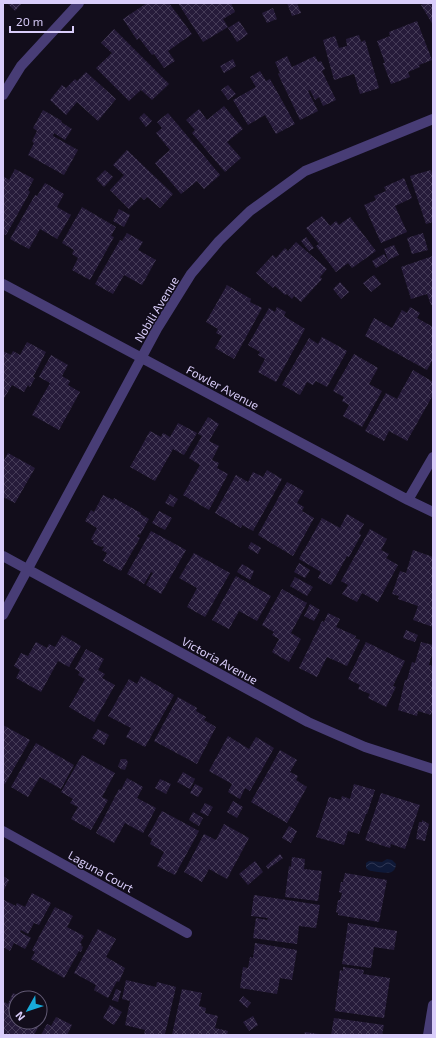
<svg xmlns="http://www.w3.org/2000/svg" width="436" height="1038" viewBox="0 0 436 1038" font-family="'Exo 2',sans-serif">
	<style>
		.water { fill: url(#water-waves) }
		.building { fill: url(#building-cross-hatch) }
		.lines { fill: none; stroke-linecap: round; stroke-linejoin: round }
		.minor { stroke: #483d76; stroke-width: 10 }
		.labels { text-anchor: middle; dominant-baseline: central; stroke-width: 3; stroke-linejoin: round; paint-order: stroke }
		.street-label { font-size: 12px; fill: #d9cdfa; stroke: #120d1b }
	</style>
	<defs>
		<pattern id="water-waves" width="16" height="10" patternUnits="userSpaceOnUse"><rect width="16" height="10" fill="#0f1938"/><path d="M0 5q4-4 8 0t8 0" fill="none" stroke="#313956"/></pattern>
		<pattern id="building-cross-hatch" width="8" height="8" patternUnits="userSpaceOnUse"><rect width="8" height="8" fill="#261b3a"/><path d="M0 0l8 8M0 8l8-8" fill="none" stroke="#453b57"/></pattern>
	</defs>
	<rect width="100%" height="100%" fill="#120d1b"/>
	<!-- water -->
	<path class="water" d="M387,859l5,1 4,4c-1,11 -9,9 -18,8 -5,-1 -8,0 -12,-4v-5l3,-2 13,1z"/>
	<!-- building -->
	<path class="building" d="M7,3h15l-7,8z
		M147,3h22l23,31 -24,17 7,10 -11,7 -10,-14 -2,1 -13,-17 -2,2 -14,-21z
		M178,3h53l4,9 -12,7 5,8 -25,15z
		M287,3h10l4,10 -9,3z
		M425,3h8v22l-12,-20z
		M273,8l4,11 -10,4 -5,-10z
		M239,21l9,13 -11,8 -9,-14z
		M417,21l15,39 -13,5 1,2 -12,5 2,5 -19,7 -8,-21h2l-8,-22 13,-5 -1,-4z
		M114,29l55,55 -17,16 -11,-10 -12,11 -33,-33 16,-15 -11,-10z
		M359,35l2,7 4,-2 14,48 -19,6 -6,-20 -20,6 -11,-40 12,-4 4,12 8,-2 -1,-7z
		M287,56l5,11 23,-11 3,6 3,-1 4,8 -3,2 14,29 -13,6 -4,-9 -4,3 -5,-10 -2,1 10,20 -18,9 -22,-46 2,-1 -5,-11z
		M233,59l3,7 -12,7 -4,-7z
		M260,71l6,10 4,-2 25,45 -19,10 -11,-19 -17,10 -15,-25 23,-13 -6,-10z
		M86,72l30,27 -18,22 -21,-19 -11,13 -16,-15 12,-15 4,3 9,-9 2,2z
		M228,85l8,9 -8,6 -7,-10z
		M224,106l19,23 -16,13 14,16 -16,14 -33,-39 3,-3 -9,-10 13,-11 8,11z
		M43,110l19,11 -1,1 11,7 -7,11 -11,-7 -1,3 25,14 -14,25 -36,-20 6,-12 -2,-2 5,-10 -4,-3z
		M144,113l8,8 -6,6 -7,-9z
		M168,113l52,62 -16,14 -7,-8 -16,13 -26,-31 15,-13 -14,-17 6,-5 -5,-6z
		M127,150l46,44 -13,14 -13,-11 -3,3 -3,-3 -12,12 -19,-19 14,-15 -11,-10z
		M15,169l19,10 -6,11 2,2 -24,43 -3,-1v-58l6,4z
		M105,170l8,7 -9,10 -8,-8z
		M431,170l2,8v44l-7,2 -16,-48z
		M404,178l8,20 -17,8 12,26 -26,11 -17,-38 12,-5 -2,-4 12,-5 -2,-4z
		M45,183l19,11 -7,13 14,8 -14,24 -17,-10 -11,20 -19,-10 25,-44 2,1z
		M82,207l34,20 -5,9 3,1 -24,43 -18,-10 6,-12 -6,-4 2,-4 -12,-7z
		M119,209l11,6 -6,12 -11,-6z
		M322,216l8,10 6,-5 3,4 11,-8 26,34 -24,17 -4,-5 -12,9 -20,-26 3,-2 -13,-16z
		M127,233l16,9 -5,8 18,10 -14,25 -18,-10 -11,19 -18,-10 25,-44 2,1z
		M423,233l5,17 -16,4 -5,-16z
		M306,237l8,11 -5,3 -8,-10z
		M296,242l31,27 -7,8 2,2 -21,23 -7,-6 -2,3 -5,-5 -2,1 -10,-9 -2,2 -17,-15 17,-18 3,3 9,-10 3,3z
		M394,245l5,10 -11,5 -4,-11z
		M384,254l4,7 -12,7 -4,-7z
		M433,256v48l-2,1 -4,-11 -16,5 -10,-32z
		M374,275l7,9 -10,8 -8,-9z
		M340,282l9,10 -8,7 -8,-10z
		M227,285l24,14 -1,3 12,6 -28,51 -19,-11 7,-12 -6,-3 2,-4 -12,-7z
		M277,307l9,5 -2,4 21,13 -29,53 -18,-10 7,-13 -7,-4 2,-3 -12,-7 21,-37 6,4z
		M410,307l10,6 -3,5 16,9v32l-6,11 -62,-34 9,-18 18,10 10,-18 5,3z
		M322,337l25,14 -20,36 -11,-6 -3,4 -6,-3 -7,13 -18,-10 27,-47 9,6z
		M27,342l19,10 -13,25 2,1 -5,9 -2,-2 -4,7 -12,-7 -9,15v-49l8,4 2,-4 7,4z
		M354,354l24,14 -9,16 13,7 -20,36 -19,-11 6,-11 -7,-4 2,-4 -11,-6z
		M51,355l17,10 -6,11 8,5 -2,4 12,7 -21,38 -27,-15 18,-32 -11,-6z
		M413,370l20,12v13l-26,46 -18,-10 -5,10 -19,-10 21,-38 11,6z
		M208,417l11,7 -10,17 10,5 -7,14 7,3 -2,5 11,6 -19,36 -26,-15 17,-30 -11,-7 13,-22 -4,-2z
		M178,423l19,10 -13,22 -11,-6 -18,32 -25,-14 20,-36 11,6 2,-4 7,4z
		M8,453l27,15 -20,35 -12,-6v-38l1,1z
		M267,470l15,9 -29,52 -11,-6 -1,3 -26,-15 21,-38 12,7 5,-10 10,5z
		M287,482l17,9 -7,12 7,4 -2,4 12,7 -21,38 -35,-21z
		M170,494l8,5 -5,8 -8,-4z
		M103,495l10,5 1,-2 27,15 -1,1 9,5 -9,16 -1,-1 -2,2 3,2 -19,33 -18,-10 4,-8 -5,-3 2,-3 -2,-1 -1,1 -8,-4 1,-2 -3,-2 6,-11 -12,-7 6,-11 3,2z
		M159,511l13,7 -7,12 -13,-7z
		M347,514l17,10 -5,9 2,2 -12,22 -2,-1 -16,29 -13,-7 3,-6 -22,-13 23,-41 18,10z
		M370,529l17,10 -6,11 8,4 -3,4 12,7 -20,37 -16,-9 -5,9 -15,-8 6,-9 -7,-4z
		M151,531l35,19 -25,44 -15,-9 7,-12 -2,-1 -7,12 -17,-10z
		M251,542l10,6 -3,6 -10,-6z
		M413,550l20,7v70l-20,-7 5,-14 -20,-7 1,-3 -7,-2 8,-23 6,2z
		M194,553l36,20 -25,44 -18,-10 10,-19 -18,-10z
		M299,563l11,7 -5,8 -11,-6z
		M242,564l12,7 -4,9 -13,-8z
		M236,576l35,20 -14,25 -18,-10 -10,18 -17,-9z
		M295,577l18,10 -6,9 -17,-10z
		M282,589l25,14 -16,30 10,6 -12,23 -17,-10 7,-13 -7,-4 2,-3 -12,-7z
		M310,604l10,6 -6,11 -10,-5z
		M328,613l12,6 -4,8 20,9 -1,2 5,2 -13,26 -20,-9 -10,20 -18,-9 23,-47 2,1z
		M406,630l12,5 -3,7 -12,-4z
		M62,635l19,11 -12,21 -11,-6 -17,31 -25,-14 4,-8 -6,-4 7,-13 7,3 8,-14 11,6 2,-4 6,3z
		M366,642l39,19 -12,25 3,1 -10,20 -18,-9 2,-4 -12,-5 2,-4 -12,-6z
		M421,642l12,3v5l-4,15 4,1v45h-1l-1,4 -13,-4 -1,5 -19,-6 7,-30h2l5,-18 3,1z
		M86,649l18,10 -6,11 7,4 -3,4 13,7 -21,37 -25,-15 16,-28 -7,-4 2,-3 -5,-3z
		M141,676l33,19 -29,52 -19,-10 5,-9 -23,-12 21,-37 8,5z
		M178,697l19,11 -1,3 10,6 -2,3 12,7 -19,37 -43,-23z
		M3,725l27,15 -25,44 -2,-1z
		M98,729l11,6 -5,10 -12,-7z
		M228,736l21,13 7,-12 18,11 -24,43 -5,-3 -5,11 -12,-7 4,-8 -23,-13z
		M36,743l38,22 -13,24 -21,-12 -12,20 -17,-10z
		M280,750l17,10 -7,12 8,4 -2,4 11,7 -20,36 -36,-21z
		M82,755l33,18 -13,24 6,3 -17,30 -20,-11 7,-12 -8,-4 3,-4 -12,-7z
		M121,759h5l2,3 -3,8 -4,-1 -3,-3z
		M183,772l12,7 -5,10 -13,-7z
		M127,778l16,9 -6,11 19,10 -13,25 -18,-10 -11,20 -18,-10 23,-44 2,1z
		M160,779l11,5 -5,10 -11,-6z
		M195,784l8,4 -5,9 -8,-4z
		M354,784l21,6 -8,24h-1l-7,20 -11,-3 -4,14 -28,-8 13,-40 12,3 1,-4 8,3z
		M381,793l39,12 -15,44 -14,-5 -1,4 -25,-8z
		M233,801l10,6 -6,11 -10,-6z
		M205,803l8,4 -5,9 -8,-4z
		M162,811l37,20 -24,44 -18,-9 7,-14 -14,-8 2,-5 -4,-3z
		M193,812l10,6 -4,8 -10,-6z
		M422,820l7,4 -4,17 -9,-2 3,-17h3z
		M224,824l25,14 -22,41 -18,-10 -7,13 -18,-10 20,-38 12,6z
		M289,826l8,5 -6,12 -9,-5z
		M280,854l3,4 -15,11 -2,-3z
		M292,857l13,2 -1,10 18,2 -4,30 -33,-4 4,-31 2,1z
		M255,861l8,11 -15,13 -9,-11z
		M345,873l42,7 -8,42 -41,-7v-2l-2,-1 2,-12h2l2,-7 -3,-1 2,-10h2z
		M3,876l6,4 -6,12z
		M32,893l19,10 -12,22 -5,-2 -6,11 -7,-4 -1,2 11,6 -6,11 -11,-6 -4,8 -7,-4v-45l1,-2 12,6 1,-3 8,4z
		M254,895l66,10 -4,23 -17,-2 -2,18 -44,-6 3,-20 11,2 1,-2 -17,-2z
		M55,907l18,9 -6,11 17,9 -4,7 2,1 -1,2 2,1 -2,5 -2,-1 -15,27 -33,-19 4,-7 -3,-2z
		M348,923l49,8 -3,19 -20,-3 -3,21 -29,-4z
		M98,929l18,10 -10,18 19,11 -6,14 -2,-1 -9,17 -14,-8 2,-5 -22,-12z
		M255,943l42,7 -5,30 -12,-2 -3,16 -37,-6 3,-21 5,1 2,-11 3,1z
		M343,967l21,3 -1,4 27,4 -6,40 -49,-7 5,-41 3,1z
		M126,980l30,7 1,-5 19,5 -11,47 -21,1 1,-5 -20,-5 5,-24 -8,-2z
		M116,989l5,2 -3,11 -6,-2z
		M182,989l20,4 -3,13 7,2 -1,5 13,3 -3,12 13,3 -1,4h-55z
		M13,993l10,5h-7v24h25l-7,13h-28l-3,-2v-28l1,-3 4,2z
		M243,996l8,7 -4,5 -8,-7z
		M110,1005l12,7 -8,13 -11,-7z
		M40,1007l6,3 -6,10z
		M253,1016l5,9 -9,6 -6,-9z
		M56,1017l16,8 -5,10h-26l6,-11 4,2z
		M334,1018l50,7 -2,10h-51z
		M305,1032l14,2v1h-15z"/>
	<g class="lines">
		<!-- minor -->
		<path class="minor" d="M3,95l18,-29 58,-63
			M3,284l405,216 25,12
			M408,500l25,-43
			M3,556l305,166 57,25 68,22
			M3,615l155,-288 33,-53 28,-33 31,-30 55,-40 128,-52
			M3,831l184,102
			M428,1035l5,-30"/>
	</g>
	<g class="labels">
		<!-- street labels -->
		<g class="street-label">
			<text transform="translate(156 309) rotate(-59)">Nobili Avenue</text>
			<text transform="translate(223 387) rotate(28)">Fowler Avenue</text>
			<text transform="translate(220 660) rotate(29)">Victoria Avenue</text>
			<text transform="translate(101 871) rotate(29)">Laguna Court</text>
		</g>
	</g>
	<!-- border -->
	<rect width="436" height="1038" fill="none" stroke="#d9cdfa" stroke-width="8"/>
	<!-- north arrow -->
	<g transform="translate(28 1010) rotate(231)"><circle r="19" fill="#120d1b" stroke="#625a74"/>
	<path d="M0-3L7 15L0 10L-7 15Z" fill="#18abdb"/>
	<text y="-6" font-size="11" font-weight="bold" text-anchor="middle" fill="#d9cdfa">N</text>
	</g>
	<!-- scale -->
	<path d="M10 26v6h63v-6" fill="none" stroke="#d9cdfa" stroke-width="2"/>
	<text x="16" y="26" font-size="12" fill="#d9cdfa" stroke="#120d1b" stroke-width="3" paint-order="stroke">20 m</text>
</svg>
